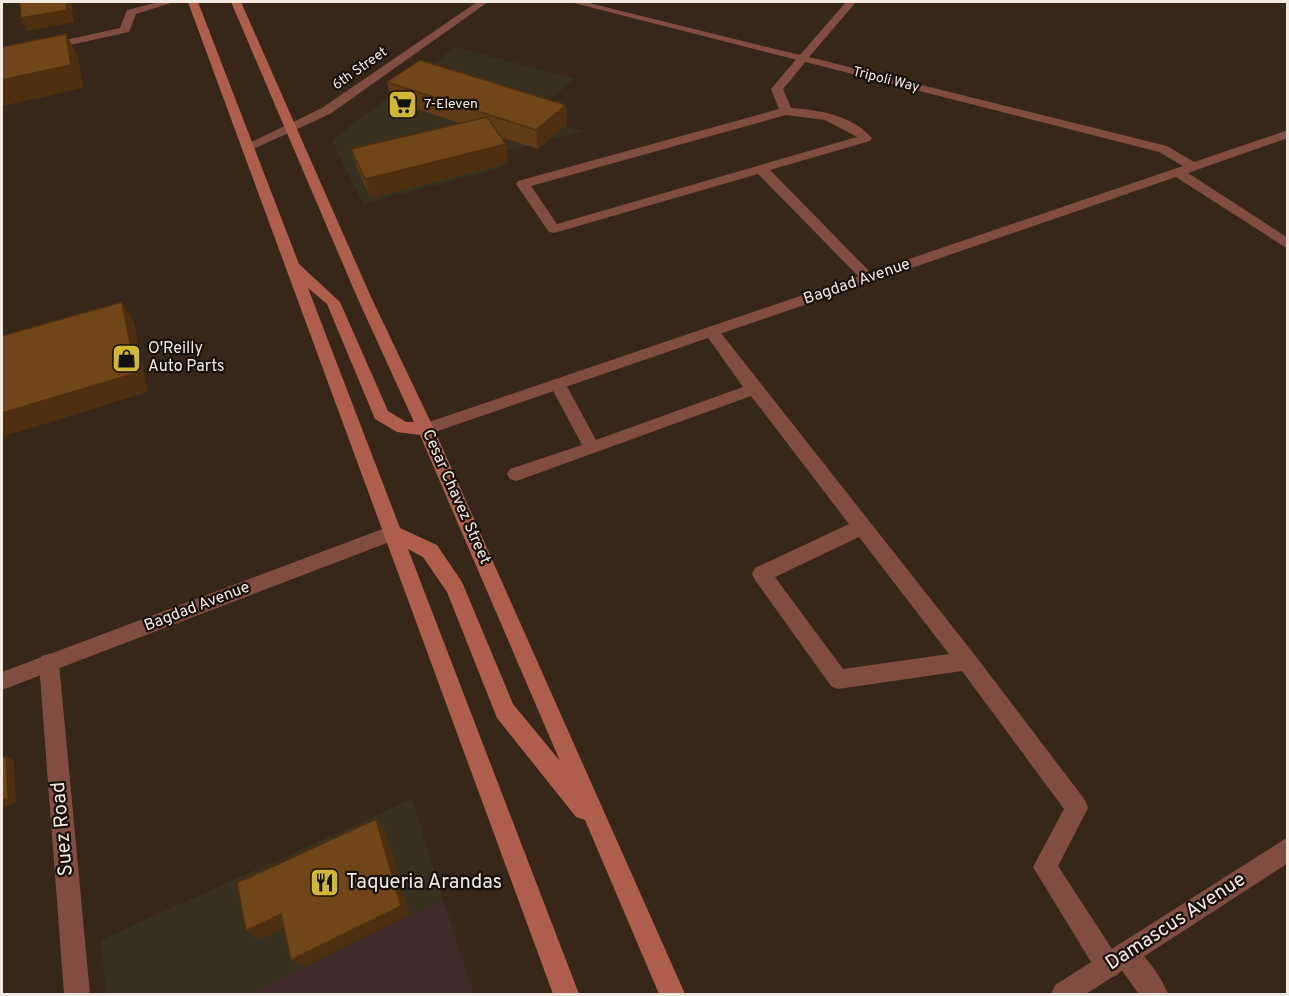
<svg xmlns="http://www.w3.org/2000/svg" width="1289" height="996" viewBox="0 0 1289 996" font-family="Overpass,sans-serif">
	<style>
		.commercial { fill: #393120 }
		.industrial { fill: #402c29 }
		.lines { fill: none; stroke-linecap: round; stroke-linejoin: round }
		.service { fill: #814d41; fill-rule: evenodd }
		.minor { fill: #814d41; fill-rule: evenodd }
		.secondary { fill: #b05e4c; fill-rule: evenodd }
		.wall { fill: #603b15 }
		.shaded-wall { fill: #4e3011 }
		.building { fill: #704518; stroke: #4e3011; stroke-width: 1.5 }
		.labels { text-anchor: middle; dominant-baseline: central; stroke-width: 4.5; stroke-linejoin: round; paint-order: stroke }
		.far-street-label { font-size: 14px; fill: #f4e9e0; stroke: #19110b }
		.far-poi-label { font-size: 14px; fill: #f4e9e0; stroke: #19110b; text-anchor: start }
		.street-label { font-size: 16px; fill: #f4e9e0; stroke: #19110b }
		.poi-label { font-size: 16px; fill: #f4e9e0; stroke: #19110b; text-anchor: start }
		.near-street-label { font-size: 20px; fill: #f4e9e0; stroke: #19110b }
		.near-poi-label { font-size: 20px; fill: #f4e9e0; stroke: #19110b; text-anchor: start }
	</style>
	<rect width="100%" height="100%" fill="#372718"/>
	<!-- commercial -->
	<path class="commercial" d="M456,47l118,32 -43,37 52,15 -91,24 9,13 -138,36 -31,-64z
		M412,799l31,100 -195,95h-142l-5,-54z"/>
	<!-- industrial -->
	<path class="industrial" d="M443,899l31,95h-226z"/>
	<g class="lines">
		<!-- service -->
		<path class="service" d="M159,2h15l-38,12 -7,18 -127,28v-6l118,-26 7,-18z
			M802,56l6,3 -25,30 8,19c28,2 61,7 81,30l-2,3 -100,29 103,105 2,3 -2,3h-10l-105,-107 -204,59 -5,-1 -33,-48 2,-3 261,-72 -8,-20 27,-32zM786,115l39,5 32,17 -300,87 -26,-38z
			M712,327l5,1 257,326 111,146 3,8 -30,58 56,86 2,-6 9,-4c17,7 37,35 43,52h-29l-19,-26 -3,7 -9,4 -9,-4 -66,-108 31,-58 -102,-138 -124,18 -7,-3 -76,-106 -3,-6 3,-6 94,-44 -98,-128 -229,83 -6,2 -6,-2 -3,-5 3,-5 72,-24 -32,-60 2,-4h12l32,59 147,-53 -39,-55 3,-4zM859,537l90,117 -106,15 -68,-92z
			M49,654l7,2 3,7 31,331h-26l-25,-331 3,-7z"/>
		<!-- minor -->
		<path class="minor" d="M477,2h11l-158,112 -79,36 -4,1 -6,-4 81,-39z
			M570,2h15l215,53 46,-53h10l-47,55 358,89 27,16 94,-32v8l-100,35 100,65v11l-112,-72 -744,256 -6,2 -6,-2 -2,-4 2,-4 763,-259 -24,-14z
			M393,525l7,3 2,5 -2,5 -398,152v-18z
			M1288,837v26l-202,131h-35l4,-9z"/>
		<!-- secondary -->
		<path class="secondary" d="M188,2h10l101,262 41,38 48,109 18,11h8l-57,-125 -126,-295h10l130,295 63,132 251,565h-26l-74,-174 -9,-3 -79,-99 -50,-126 -24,-35 -15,-8 171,445h-26zM308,288l19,16 48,115 22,13 23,3 140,326 -47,-57 -51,-122 -25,-37 -37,-17z"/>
	</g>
	<!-- wall -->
	<path class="wall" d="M387,82l179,23 1,19 -29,25 -37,-12 7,26 -137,35 -14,-30 -6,-19 109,-26 -68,-22z"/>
	<!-- shaded-wall -->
	<path class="shaded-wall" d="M66,2h5l3,20 -47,9 -6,-13z
		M66,34l12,23 5,31 -81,18v-26z
		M566,105l1,19 -29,25 -2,-19z
		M506,144l2,19 -137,35 -6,-19z
		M122,302l12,20 14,70 -146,45v-24z
		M6,756l8,5 2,41 -14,6z
		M376,819l9,12 25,84 -106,52 -13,-7z
		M281,914l13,9 -34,16 -14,-8z"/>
	<!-- building -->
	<path class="building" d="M20,2h46l1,8 -46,8z
		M66,34l5,31 -69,15v-33z
		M420,60l146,45 -30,25 -149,-48z
		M487,117l19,27 -141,35 -14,-30z
		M122,302l14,71 -134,40v-77z
		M6,756l2,42 -6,2v-42z
		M376,819l25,87 -110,54 -10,-46 -35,17 -9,-48z"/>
	<!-- icons -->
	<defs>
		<symbol id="supermarket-square" viewBox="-11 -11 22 22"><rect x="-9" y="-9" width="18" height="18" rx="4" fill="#d0b736" stroke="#19110b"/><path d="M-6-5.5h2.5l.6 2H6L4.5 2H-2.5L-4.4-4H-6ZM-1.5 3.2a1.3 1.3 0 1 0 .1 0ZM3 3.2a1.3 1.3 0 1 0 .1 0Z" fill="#111"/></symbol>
		<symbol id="shop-square" viewBox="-11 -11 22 22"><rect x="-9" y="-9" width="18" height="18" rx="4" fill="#d0b736" stroke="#19110b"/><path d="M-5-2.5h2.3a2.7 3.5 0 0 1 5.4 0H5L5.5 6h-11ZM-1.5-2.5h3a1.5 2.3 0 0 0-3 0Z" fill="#111"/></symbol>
		<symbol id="restaurant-square" viewBox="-11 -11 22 22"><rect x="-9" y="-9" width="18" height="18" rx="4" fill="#d0b736" stroke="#19110b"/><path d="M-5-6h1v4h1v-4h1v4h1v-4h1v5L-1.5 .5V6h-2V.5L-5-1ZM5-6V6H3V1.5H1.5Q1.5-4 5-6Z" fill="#111"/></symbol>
	</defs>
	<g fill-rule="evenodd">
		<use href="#supermarket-square" x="386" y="88" width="33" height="33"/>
		<use href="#shop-square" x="110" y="342" width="33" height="33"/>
		<use href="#restaurant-square" x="308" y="866" width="33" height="33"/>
	</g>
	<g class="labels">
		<!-- far-street labels -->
		<g class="far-street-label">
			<text transform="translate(360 69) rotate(-35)">6th Street</text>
			<text transform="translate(886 80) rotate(14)">Tripoli Way</text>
		</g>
		<!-- far-poi labels -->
		<g class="far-poi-label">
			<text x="424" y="104">7-Eleven</text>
		</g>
		<!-- street labels -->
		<g class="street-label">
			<text transform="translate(857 282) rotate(-19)">Bagdad Avenue</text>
			<text transform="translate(456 497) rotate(66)">Cesar Chavez Street</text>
			<text transform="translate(197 607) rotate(-21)">Bagdad Avenue</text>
		</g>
		<!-- poi labels -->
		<g class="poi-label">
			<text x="148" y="349">O'Reilly<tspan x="148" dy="18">Auto Parts</tspan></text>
		</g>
		<!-- near-street labels -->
		<g class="near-street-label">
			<text transform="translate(63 829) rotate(-95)">Suez Road</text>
			<text transform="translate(1176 922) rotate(-33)">Damascus Avenue</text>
		</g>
		<!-- near-poi labels -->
		<g class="near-poi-label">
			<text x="346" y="883">Taqueria Arandas</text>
		</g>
	</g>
	<!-- border -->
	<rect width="1289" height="996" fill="none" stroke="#f4e9e0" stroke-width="6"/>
</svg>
